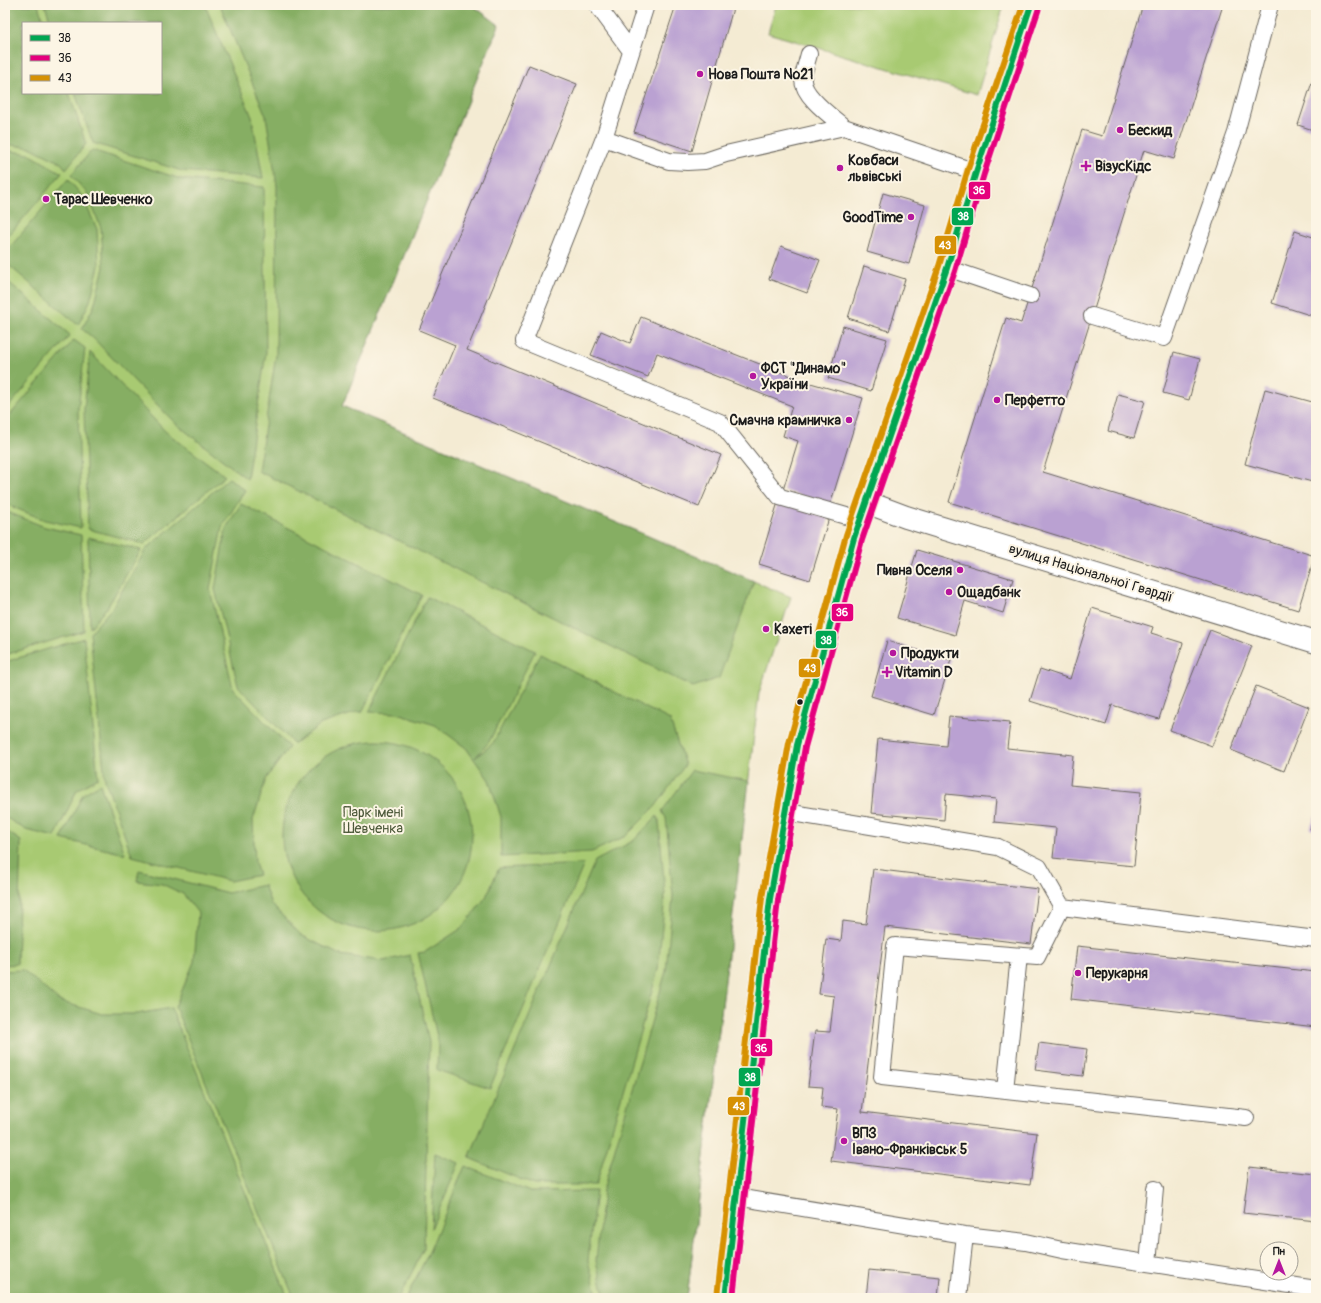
<svg xmlns="http://www.w3.org/2000/svg" width="1321" height="1303" viewBox="0 0 1321 1303" font-family="Pangolin,sans-serif">
	<style>
		.green { fill: #a8ca72; stroke: #627347; fill-rule: evenodd }
		.forest { fill: #86ae64; stroke: #516540 }
		.building { fill: #baa1d2 }
		.lines { fill: none; stroke-linecap: round; stroke-linejoin: round }
		.service-casing { stroke: #68645c; stroke-width: 18 }
		.minor-casing { stroke: #68645c; stroke-width: 24 }
		.secondary-casing { stroke: #68645c; stroke-width: 24 }
		.service { stroke: #fff; stroke-width: 16 }
		.minor { stroke: #fff; stroke-width: 22 }
		.secondary { stroke: #fce6c4; stroke-width: 22 }
		.bus-1-casing { stroke: #fcf5e5; stroke-width: 9 }
		.bus-2-casing { stroke: #fcf5e5; stroke-width: 9 }
		.bus-3-casing { stroke: #fcf5e5; stroke-width: 9 }
		.bus-1 { stroke: #00a651; stroke-width: 6 }
		.bus-2 { stroke: #e5007d; stroke-width: 6 }
		.bus-3 { stroke: #d69104; stroke-width: 6 }
		.poi-dot { fill: #b5179e; stroke: #fcf5e5; stroke-width: 1.5 }
		.bus-dot { fill: #1c1c1c; stroke: #fcf5e5; stroke-width: 1.5 }
		.labels { text-anchor: middle; dominant-baseline: central; stroke-width: 4; stroke-linejoin: round; paint-order: stroke }
		.poi-label { font-size: 14px; font-weight: bold; fill: #1c1c1c; stroke: #fcf5e5; text-anchor: start }
		.street-label { font-size: 14px; fill: #1c1c1c; stroke: #fcf5e5 }
		.park-label { font-size: 14px; fill: #4d593a; stroke: #fcf5e5 }
		.line-badge { stroke: #fcf5e5; stroke-width: 1.5 }
		.badge-label { font-size: 11px; text-anchor: middle; font-weight: bold; fill: #fff }
	</style>
	<rect width="100%" height="100%" fill="#fcf5e5"/>
	<filter id="ink" filterUnits="userSpaceOnUse"><feTurbulence type="fractalNoise" baseFrequency=".025" numOctaves="2"/><feDisplacementMap in="SourceGraphic" scale="8" xChannelSelector="R" yChannelSelector="G"/><feConvolveMatrix kernelMatrix="1 2 1 2 8 2 1 2 1" color-interpolation-filters="sRGB"/></filter>
	<filter id="wash" filterUnits="userSpaceOnUse"><feTurbulence type="fractalNoise" baseFrequency=".012" numOctaves="4" result="noise"/><feDisplacementMap in="SourceGraphic" scale="16" xChannelSelector="R" yChannelSelector="G"/><feGaussianBlur stdDeviation="0.9" result="paint"/><feColorMatrix in="noise" values="0 0 0 0 0 0 0 0 0 0 0 0 0 0 0 0 0 1.4 0 .05"/><feComposite in="paint" operator="in"/></filter>
	<g filter="url(#wash)">
		<rect width="100%" height="100%" fill="#f4ebd3"/>
		<!-- green -->
		<path class="green" d="M5,5h467l27,20 -157,381 449,191 -32,96 -72,605h-682zM23,23h138v70h-138z
			M776,5h228l-27,90 -209,-62z"/>
		<!-- forest -->
		<path class="forest" d="M5,5h33l6,18h-21v70h46l17,51 -20,25 -5,-6 -29,-15 -27,-4z
			M45,5h160l47,112 11,61 -81,-7 -89,-28 -18,-50h86v-70h-110z
			M220,5h252l27,20 -157,381 412,175 -35,97 -26,9 -435,-216 18,-116 1,-169 -11,-70z
			M5,150l24,4 33,19 -57,67z
			M92,150l89,29 83,8 2,165 -19,127 -72,-56 -82,-85 -11,-9 12,-23 10,-39 -3,-39 -14,-35 -16,-18z
			M68,179l14,17 15,33 2,37 -9,35 -12,24 -73,-63v-9z
			M5,279l65,56 -65,76z
			M74,340l11,8 -7,61 3,119 -36,-8 -40,-16v-83z
			M90,352l76,80 59,44 -81,68 -56,-15 -4,-120z
			M229,478l16,12 -23,37 -12,62 23,100 56,58 -23,32 -13,41 2,43 4,12 -29,6 -98,-25 -27,-76 -15,-147 22,-25 34,-59z
			M241,504l181,91 -60,117h-4l-37,12 -27,20 -56,-58 -23,-97 11,-61z
			M5,511l40,16 36,8 3,96 -79,24z
			M88,537l53,13 -33,56 -18,22z
			M427,597l108,54 -46,91 -14,16 18,-15 47,-89 130,66 15,45 -30,42 -29,29 -34,16 -91,5v-40l-12,-37 -23,-32 -31,-23 -38,-12 -28,-1z
			M84,638l14,140 -21,12 -22,47 -29,-7 -21,-13v-155z
			M282 836a95 95 0 1 1 190 0a95 95 0 1 1-190 0Z
			M692,770l57,11 -62,517h-82l-9,-37 7,-71 63,-219 7,-75 -7,-78 -4,-7z
			M100,784l25,70 -64,-15 22,-45z
			M657,816l2,4 6,75 -7,75 -62,215h-62l-65,-27 126,-297 38,-20z
			M5,830l16,11 -4,123 -12,1z
			M584,864l-94,224 -53,-18 1,-29 -20,-88 7,-1 37,-24 24,-31 13,-29z
			M139,870l89,23 36,-8 7,19 30,31 39,20 43,6 27,-6 19,87 -5,206 -25,50h-105l-119,-291 19,-45 4,-49 -15,-19 -21,-10 -25,-3z
			M23,970l36,31 43,13h35l34,-6 117,290h-283v-327z
			M435,1153l24,10 -28,66z
			M465,1166l65,26 66,-1 -8,70 10,37h-192l23,-46z"/>
		<g id="blocks">
			<!-- building -->
			<path class="building" d="M676,5h58l-42,146 -58,-19z
				M1143,5h80l-49,154 -30,-9 -101,322 272,84 -17,54 -349,-108 57,-184 15,5 61,-193 20,6z
				M529,65l48,19 -110,266 254,105 -22,52 -266,-109 22,-53 -36,-15z
				M1316,70v61l-18,-6z
				M883,193l42,12 -16,59 -42,-12z
				M1295,231l21,7v79l-44,-14z
				M781,246l39,14 -13,33 -38,-14z
				M864,266l41,13 -16,52 -41,-13z
				M641,317l159,63 63,18 -33,107 -47,-15 15,-49 -15,-5 9,-30 -135,-53 -9,24 -57,-22 10,-24 29,12z
				M843,326l44,13 -16,52 -43,-13z
				M1174,352l26,7 -11,41 -26,-7z
				M1265,389l51,14v80l-71,-19z
				M1118,394l27,7 -11,37 -26,-7z
				M778,502l51,16 -19,62 -51,-16z
				M917,550l96,29 -10,34 -38,-12 -10,34 -58,-17z
				M1092,608l61,19 -2,6 32,10 -24,76 -47,-14 -6,20 -76,-24 10,-32 30,10z
				M1210,630l42,16 -40,100 -42,-16z
				M887,641l64,19 -17,55 -63,-19z
				M1256,686l53,21 -25,64 -53,-21z
				M949,716l61,6 -3,26 66,7 -3,30 71,7 -7,74 -81,-8 3,-30 -62,-6 2,-23 -50,-5 -2,26 -73,-7 7,-74 68,7z
				M1316,813v18l-6,-2z
				M873,869l165,20 -7,55 -146,-17 -23,185 175,21 -7,52 -199,-24 7,-52 -17,-2 2,-20 -15,-1 7,-55 15,1 4,-36 -15,-2 7,-55 15,2 2,-20 23,3z
				M1077,946l239,26v55l-245,-28z
				M1039,1043l48,6 -4,27 -48,-6z
				M1249,1167l67,7v47l-73,-8z
				M869,1270l71,7 -2,21h-72z"/>
		</g>
	</g>
	<g filter="url(#ink)">
		<use href="#blocks" fill-opacity="0" stroke="#68645c" stroke-width="1"/>
		<g class="lines">
			<defs>
				<path id="service" d="M597,5l34,46
					M646,5l-42,133 65,23 18,1 18,-1 21,-7 118,-27 132,45
					M809,54c-2,8 -5,16 -6,24 -2,17 29,39 41,49
					M604,138l-80,203 196,81 60,75 80,23
					M947,268l83,28
					M1092,316l72,22 72,-205 34,-128
					M786,812l212,35 41,20 23,40 254,32
					M1062,907l-25,50 -142,-11 -13,131 364,41
					M1005,1090l14,-134
					M736,1197l229,38 61,7 36,8 254,39
					M1148,1263l7,-74
					M958,1298l7,-63"/>
				<path id="minor" d="M866,502l40,15 410,125"/>
				<path id="secondary" d="M725,1298l45,-399 27,-154 57,-207 93,-270 29,-96 55,-167"/>
			</defs>
			<!-- service casing -->
			<use href="#service" class="service-casing"/>
			<!-- minor casing -->
			<use href="#minor" class="minor-casing"/>
			<!-- secondary casing -->
			<use href="#secondary" class="secondary-casing"/>
			<!-- service -->
			<use href="#service" class="service"/>
			<!-- minor -->
			<use href="#minor" class="minor"/>
			<!-- secondary -->
			<use href="#secondary" class="secondary"/>
			<defs>
				<path id="bus-1" d="M725,1298l45,-399 27,-154 57,-207 93,-270 29,-96 55,-167"/>
				<path id="bus-2" d="M733,1298l45,-398 27,-153 57,-207 93,-269 29,-97 55,-166"/>
				<path id="bus-3" d="M717,1297l45,-399 27,-155 57,-208 93,-269 29,-97 55,-164"/>
			</defs>
			<!-- bus-1 casing -->
			<use href="#bus-1" class="bus-1-casing"/>
			<!-- bus-2 casing -->
			<use href="#bus-2" class="bus-2-casing"/>
			<!-- bus-3 casing -->
			<use href="#bus-3" class="bus-3-casing"/>
			<!-- bus-1 -->
			<use href="#bus-1" class="bus-1"/>
			<!-- bus-2 -->
			<use href="#bus-2" class="bus-2"/>
			<!-- bus-3 -->
			<use href="#bus-3" class="bus-3"/>
		</g>
	</g>
	<!-- markers -->
	<g class="poi-dot">
		<circle cx="700" cy="74" r="4"/>
		<circle cx="1120" cy="130" r="4"/>
		<path d="M1084 160h4v4h4v4h-4v4h-4v-4h-4v-4h4z"/>
		<circle cx="840" cy="168" r="4"/>
		<circle cx="46" cy="199" r="4"/>
		<circle cx="911" cy="217" r="4"/>
		<circle cx="753" cy="376" r="4"/>
		<circle cx="997" cy="400" r="4"/>
		<circle cx="849" cy="420" r="4"/>
		<circle cx="960" cy="570" r="4"/>
		<circle cx="949" cy="592" r="4"/>
		<circle cx="766" cy="629" r="4"/>
		<circle cx="893" cy="653" r="4"/>
		<path d="M885 666h4v4h4v4h-4v4h-4v-4h-4v-4h4z"/>
		<circle cx="1078" cy="973" r="4"/>
		<circle cx="844" cy="1141" r="4"/>
	</g>
	<circle class="bus-dot" cx="800" cy="702" r="3.5"/>
	<g class="labels">
		<!-- poi labels -->
		<g class="poi-label">
			<text x="708" y="74">Нова Пошта №21</text>
			<text x="1128" y="130">Бескид</text>
			<text x="848" y="160">Ковбаси<tspan x="848" dy="16">львівські</tspan></text>
			<text x="1095" y="166">ВізусКідс</text>
			<text x="54" y="199">Тарас Шевченко</text>
			<text x="903" y="217" text-anchor="end">GoodTime</text>
			<text x="761" y="368">ФСТ "Динамо"<tspan x="761" dy="16">України</tspan></text>
			<text x="1005" y="400">Перфетто</text>
			<text x="841" y="420" text-anchor="end">Смачна крамничка</text>
			<text x="952" y="570" text-anchor="end">Пивна Оселя</text>
			<text x="957" y="592">Ощадбанк</text>
			<text x="774" y="629">Кахеті</text>
			<text x="901" y="653">Продукти</text>
			<text x="895" y="672">Vitamin D</text>
			<text x="1086" y="973">Перукарня</text>
			<text x="852" y="1133">ВПЗ<tspan x="852" dy="16">Івано-Франківськ 5</tspan></text>
		</g>
		<!-- street labels -->
		<g class="street-label">
			<text transform="translate(1091 573) rotate(17)">вулиця Національної Гвардії</text>
		</g>
		<!-- park labels -->
		<g class="park-label">
			<text x="373" y="812">Парк імені<tspan x="373" dy="16">Шевченка</tspan></text>
		</g>
	</g>
	<g class="line-badge">
		<rect x="968" y="181" width="23" height="19" rx="4" fill="#e5007d"/>
		<rect x="951" y="207" width="23" height="19" rx="4" fill="#00a651"/>
		<rect x="934" y="235" width="23" height="20" rx="4" fill="#d69104"/>
		<rect x="831" y="603" width="23" height="19" rx="4" fill="#e5007d"/>
		<rect x="815" y="630" width="22" height="19" rx="4" fill="#00a651"/>
		<rect x="798" y="658" width="23" height="20" rx="4" fill="#d69104"/>
		<rect x="750" y="1038" width="23" height="19" rx="4" fill="#e5007d"/>
		<rect x="738" y="1067" width="23" height="20" rx="4" fill="#00a651"/>
		<rect x="727" y="1096" width="23" height="20" rx="4" fill="#d69104"/>
	</g>
	<g class="badge-label">
		<text x="979" y="194">36</text>
		<text x="963" y="220">38</text>
		<text x="945" y="249">43</text>
		<text x="842" y="616">36</text>
		<text x="826" y="644">38</text>
		<text x="810" y="672">43</text>
		<text x="761" y="1052">36</text>
		<text x="750" y="1081">38</text>
		<text x="739" y="1110">43</text>
	</g>
	<!-- margin -->
	<rect width="1321" height="1303" fill="none" stroke="#fcf5e5" stroke-width="20"/>
	<!-- legend -->
	<rect x="22" y="22" width="140" height="72" fill="#fcf5e5" stroke="#a29e95"/>
	<rect x="30" y="35" width="20" height="6" fill="#00a651" stroke="#a29e95"/>
	<text x="58" y="42" font-size="12" fill="#1c1c1c">38</text>
	<rect x="30" y="55" width="20" height="6" fill="#e5007d" stroke="#a29e95"/>
	<text x="58" y="62" font-size="12" fill="#1c1c1c">36</text>
	<rect x="30" y="75" width="20" height="6" fill="#d69104" stroke="#a29e95"/>
	<text x="58" y="82" font-size="12" fill="#1c1c1c">43</text>
	<!-- north arrow -->
	<g transform="translate(1279 1261)"><circle r="19" fill="#fcf5e5" stroke="#a29e95"/>
	<path d="M0-3L7 15L0 10L-7 15Z" fill="#b5179e"/>
	<text y="-6" font-size="11" font-weight="bold" text-anchor="middle" fill="#1c1c1c">Пн</text>
	</g>
</svg>
